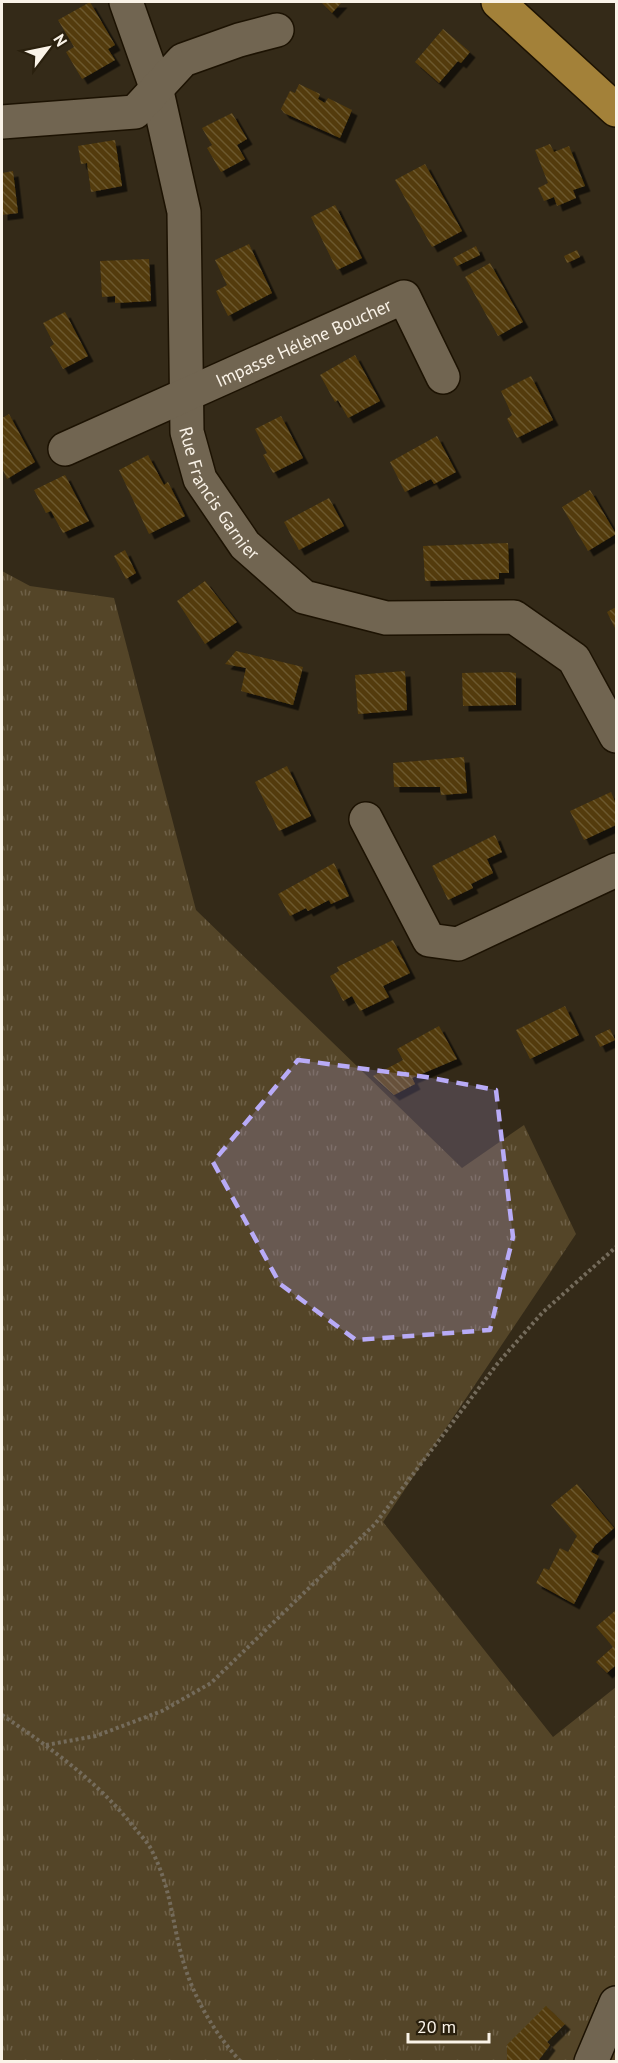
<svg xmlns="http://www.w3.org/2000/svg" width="618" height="2063" viewBox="0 0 618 2063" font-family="'PT Sans',sans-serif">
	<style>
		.grass { fill: url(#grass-tufts) }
		.building { fill: url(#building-back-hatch); filter: url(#shadow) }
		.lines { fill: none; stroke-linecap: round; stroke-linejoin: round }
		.minor-casing { stroke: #1c1202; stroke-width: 36 }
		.major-casing { stroke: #1c1202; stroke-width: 36 }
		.path { stroke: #746b5b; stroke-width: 4; stroke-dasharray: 3 3; stroke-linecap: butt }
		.minor { stroke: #716551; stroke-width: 33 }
		.major { stroke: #a38139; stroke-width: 33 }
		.marked { fill: #b8abf7; fill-opacity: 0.2; stroke: #b8abf7; stroke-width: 4.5; stroke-dasharray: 12 8; stroke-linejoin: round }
		.labels { text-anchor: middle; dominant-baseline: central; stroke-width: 5; stroke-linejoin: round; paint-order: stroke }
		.street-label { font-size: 18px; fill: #faf3e8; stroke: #2a200e }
	</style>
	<defs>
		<pattern id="grass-tufts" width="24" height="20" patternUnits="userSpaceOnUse" patternTransform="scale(1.5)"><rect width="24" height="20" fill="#544528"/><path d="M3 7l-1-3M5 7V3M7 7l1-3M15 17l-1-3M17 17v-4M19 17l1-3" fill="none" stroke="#6e6047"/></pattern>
		<pattern id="building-back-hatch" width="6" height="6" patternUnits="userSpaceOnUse" patternTransform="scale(1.5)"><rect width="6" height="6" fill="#523b0c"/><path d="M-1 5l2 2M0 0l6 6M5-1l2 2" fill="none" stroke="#6c582f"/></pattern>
		<filter id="shadow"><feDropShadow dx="5.5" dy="5.5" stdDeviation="0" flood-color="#0009"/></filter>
	</defs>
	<rect width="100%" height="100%" fill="#342a18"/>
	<!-- grass -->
	<path class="grass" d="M2,571l28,15 84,12 82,312 266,258 62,-43 52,109 -193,288 170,215 63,-50v374h-614z"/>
	<!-- building -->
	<path class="building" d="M90,2l25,43 -7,4 7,11 -33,19 -16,-27 8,-5 -16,-27z
		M321,2h21l-10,11z
		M443,29l27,23 -9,11 -3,-2 -19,22 -24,-21z
		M299,84l21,10 -2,5 7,4 3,-5 24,12 -12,28 -56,-25 -3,-4 9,-18 5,2z
		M232,113l15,26 -10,6 8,14 -24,13 -14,-24 5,-3 -10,-17z
		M115,140l7,46 -31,6 -4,-29 -6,1 -3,-18z
		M550,144l4,8 15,-6 16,40 -12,4 3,8 -19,8 -3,-9 -10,4 -6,-13 10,-5 -13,-33z
		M425,164l37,67 -30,16 -37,-67z
		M13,171l5,42 -16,2v-42z
		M335,205l27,53 -25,12 -26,-53z
		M249,244l23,49 -44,23 -12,-25 11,-6 -12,-25z
		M476,246l4,9 -23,11 -4,-8z
		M577,250l3,7 -13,6 -3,-7z
		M149,259l2,42 -36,2v-7l-13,1 -2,-36z
		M490,263l33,59 -25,14 -33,-59z
		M65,312l23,44 -25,13 -13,-22 4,-3 -11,-21z
		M355,355l25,46 -32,17 -10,-18 -3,2 -15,-27z
		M531,376l22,44 -36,18 -10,-19 5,-4 -11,-24z
		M9,414l26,48 -28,17 -5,-11v-50z
		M281,416l22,42 -30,15 -10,-18 4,-2 -12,-24z
		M437,436l19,36 -22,12 -3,-5 -26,13 -15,-30z
		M148,455l16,30 4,-3 17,34 -36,18 -30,-64z
		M65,475l24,46 -26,12 -12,-22 -5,2 -12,-23z
		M590,490l26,44 -28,17 -26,-44z
		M329,498l15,28 -45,24 -15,-28z
		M508,543l1,30h-10v6l-74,2 -2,-35z
		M125,550l11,23 -10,6 -12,-23z
		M205,581l32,41 -32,22 -28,-43z
		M616,607v23l-9,-18z
		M236,651l67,16 -10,38 -52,-14 5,-23 -21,-4z
		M405,671l2,39 -49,4 -3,-39z
		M507,672l9,1v32l-53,1 -1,-33z
		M464,757l3,36 -26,2 -1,-8h-46l-1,-24z
		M287,766l24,50 -32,15 -24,-49z
		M611,792l5,12v21l-32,15 -14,-29z
		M495,835l7,17 -15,7 6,14 -22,11 2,4 -25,12 -16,-34z
		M334,863l15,33 -18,8 -2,-4 -21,11 -2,-3 -16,8 -12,-22z
		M393,940l17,33 -27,13 6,11 -29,14 -8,-15 -9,5 -13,-25 9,-5 -2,-4z
		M565,1006l14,29 -49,24 -14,-29z
		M439,1026l18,33 -45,19 3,6 -21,11 -21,-19 30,-16 -6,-11z
		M610,1029l5,11 -15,7 -5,-11z
		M577,1484l37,44 -19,17 -4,7 8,4 -25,48 -38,-21 8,-15 5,2 11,-22 8,4 9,-16 -26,-31z
		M616,1610v55l-9,8 -11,-11 17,-15 -17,-20z
		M546,2006l19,18 -18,18 3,3 -12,16h-31v-16z"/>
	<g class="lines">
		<defs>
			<g id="minor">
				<path id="s1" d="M126,2l30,85 28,125 3,220 13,47 45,66 59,52 82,21 128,-1 60,42 42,77"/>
				<path d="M2,122l133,-10 48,-52 56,-20 38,-10"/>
				<path id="s2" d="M65,449l339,-152 39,80"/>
				<path d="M366,819l63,121 29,4 158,-74"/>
				<path d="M591,2062l25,-59"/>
			</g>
			<path id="major" d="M498,2l118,108"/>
		</defs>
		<!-- minor casing -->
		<use href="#minor" class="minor-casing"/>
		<!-- major casing -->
		<use href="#major" class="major-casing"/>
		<!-- path -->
		<path class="path" d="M2,1715c47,32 94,65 131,111 6,8 15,16 19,25 20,39 20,74 32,113 11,36 31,70 57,98
			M46,1745l50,-9 66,-25 49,-28 164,-159 123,-161 44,-50 74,-66"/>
		<!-- minor -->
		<use href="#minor" class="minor"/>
		<!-- major -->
		<use href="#major" class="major"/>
	</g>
	<!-- marked area -->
	<path class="marked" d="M298,1060l128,17 70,13 17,147 -23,93 -134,10 -76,-56 -67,-122z"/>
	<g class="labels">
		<!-- street labels -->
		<g class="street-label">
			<text stroke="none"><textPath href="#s2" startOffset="261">Impasse Hélène Boucher</textPath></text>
			<text stroke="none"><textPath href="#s1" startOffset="508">Rue Francis Garnier</textPath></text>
		</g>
	</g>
	<!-- border -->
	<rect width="618" height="2063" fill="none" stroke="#faf3e8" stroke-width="6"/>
	<!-- north arrow -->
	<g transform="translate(48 48) rotate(58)" stroke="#2a200e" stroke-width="4.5" paint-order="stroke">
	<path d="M0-4.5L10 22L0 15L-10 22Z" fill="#faf3e8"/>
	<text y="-9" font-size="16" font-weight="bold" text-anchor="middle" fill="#faf3e8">N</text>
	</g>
	<!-- scale -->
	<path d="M408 2033v9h81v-9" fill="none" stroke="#faf3e8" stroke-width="3"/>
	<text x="417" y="2033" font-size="18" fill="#faf3e8" stroke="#2a200e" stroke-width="4.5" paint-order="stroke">20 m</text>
</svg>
